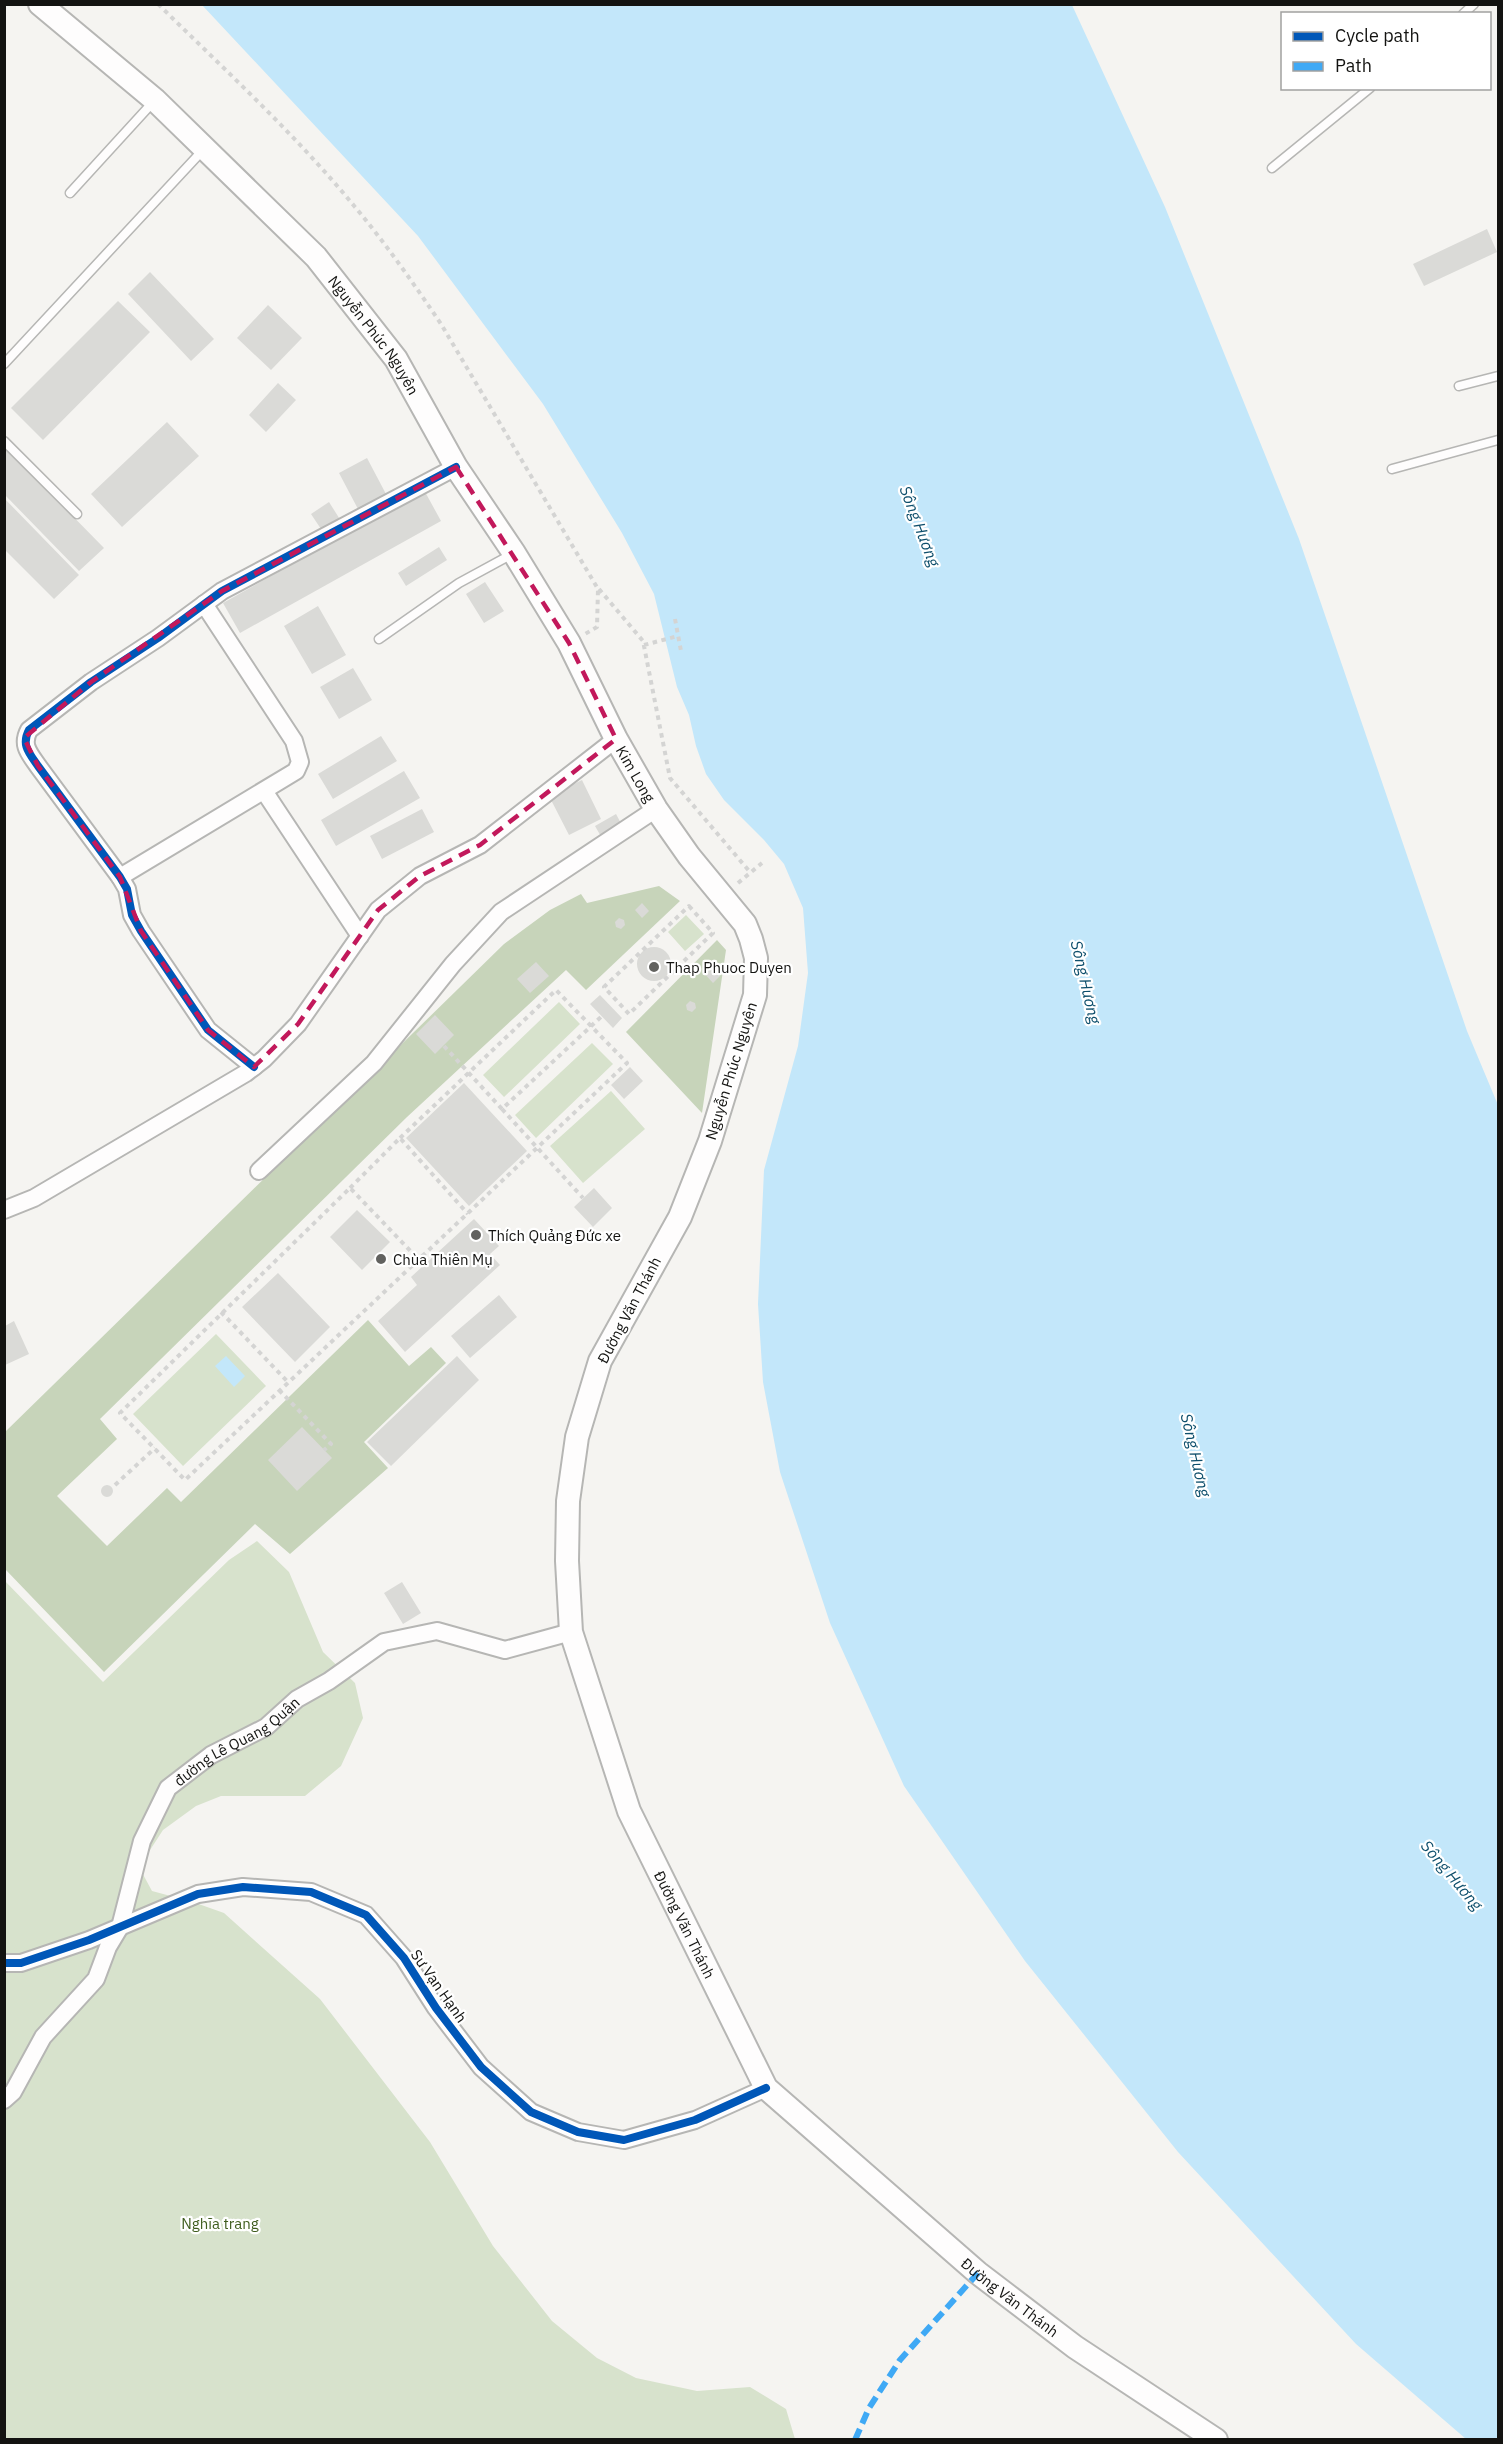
<svg xmlns="http://www.w3.org/2000/svg" width="1503" height="2444" viewBox="0 0 1503 2444" font-family="'IBM Plex Sans',sans-serif">
	<style>
		.green { fill: #d7e2cc }
		.forest { fill: #c7d4ba }
		.water { fill: #c3e7fa }
		.building { fill: #dadad7 }
		.lines { fill: none; stroke-linecap: round; stroke-linejoin: round }
		.lane-casing { stroke: #b6b6b4; stroke-width: 11 }
		.street-casing { stroke: #b6b6b4; stroke-width: 20 }
		.secondary-casing { stroke: #b6b6b4; stroke-width: 26 }
		.path { stroke: #d4d4d3; stroke-width: 4; stroke-dasharray: 4.5 4.5; stroke-linecap: butt }
		.lane { stroke: #fefdfd; stroke-width: 8 }
		.street { stroke: #fefdfd; stroke-width: 16 }
		.secondary { stroke: #fefdfd; stroke-width: 22 }
		.quiet { stroke: #3fa9f5; stroke-width: 6; stroke-dasharray: 12 6; stroke-linecap: butt }
		.cycleway-casing { stroke: #fff; stroke-width: 11 }
		.cycleway { stroke: #0057b8; stroke-width: 8 }
		.marked { fill: none; stroke: #c2185b; stroke-width: 4.5; stroke-dasharray: 12 8; stroke-linejoin: round }
		.poi-dot { fill: #62625f; stroke: #fff; stroke-width: 2 }
		.labels { text-anchor: middle; dominant-baseline: central; stroke-width: 4.5; stroke-linejoin: round; paint-order: stroke }
		.street-label { font-size: 15px; fill: #131311; stroke: #fff }
		.poi-label { font-size: 15px; fill: #131311; stroke: #fff; text-anchor: start }
		.park-label { font-size: 15px; fill: #3f5d1e; stroke: #fff }
		.water-label { font-size: 16px; font-style: italic; fill: #0e4f6c; stroke: #fff }
	</style>
	<rect width="100%" height="100%" fill="#f5f4f1"/>
	<!-- green -->
	<path class="green" d="M686,915l18,19 -19,17 -17,-19z
		M559,1002l21,22 -76,73 -21,-22z
		M592,1043l21,21 -77,74 -21,-23z
		M611,1091l34,38 -62,54 -33,-37z
		M216,1334l50,52 -83,80 -50,-52z
		M257,1541l32,31 34,80 32,31 8,35 -22,48 -36,30h-84l-25,10 -33,24 -24,37 13,24 41,11 31,11 96,86 110,143 63,104 59,75 45,37 39,20 61,13 53,-4 36,22 9,30h-790l-1,-859 99,102 126,-122z"/>
	<!-- forest -->
	<path class="forest" d="M659,886l21,15 -94,89 -20,-20 -159,147 -307,302 17,20 -60,57 50,50 60,-58 14,14 187,-182 41,46 22,-19 15,16 -82,79 24,26 -98,86 -35,-30 -151,148 -99,-103v-137l499,-488 46,-34 31,-16 6,9z
		M717,940l9,10 -24,163 -76,-81z"/>
	<!-- water -->
	<path class="water" d="M202,5h870l93,202 134,332 168,492 31,74v1334h-32l-110,-95 -178,-192 -153,-191 -121,-175 -74,-163 -50,-151 -17,-90 -5,-78 6,-134 34,-124 10,-73 -5,-65 -19,-44 -20,-24 -40,-40 -18,-26 -10,-28 -7,-31 -12,-28 -23,-93 -32,-61 -79,-129 -125,-168z
		M226,1356l19,20 -11,11 -19,-21z"/>
	<!-- building -->
	<path class="building" d="M1487,229l10,23 -73,34 -11,-22z
		M150,272l64,67 -23,22 -63,-67z
		M118,301l32,31 -107,108 -32,-32z
		M268,305l34,33 -31,32 -34,-32z
		M278,383l18,17 -30,32 -17,-17z
		M167,422l32,34 -77,71 -31,-33z
		M4,446l100,102 -25,23 -75,-77z
		M367,458l19,36 -28,15 -19,-36z
		M424,490l17,31 -201,112 -17,-30z
		M4,498l75,77 -25,24 -50,-50z
		M329,502l12,19 -18,11 -12,-18z
		M439,547l8,13 -41,26 -8,-13z
		M485,582l19,29 -20,12 -18,-29z
		M318,606l28,49 -34,19 -28,-48z
		M353,668l19,32 -33,19 -19,-32z
		M381,736l16,25 -64,38 -15,-25z
		M404,771l16,27 -84,48 -15,-26z
		M582,780l19,39 -32,16 -20,-39z
		M422,809l12,23 -52,27 -12,-23z
		M616,814l8,15 -21,11 -8,-14z
		M642,903l7,8 -7,7 -7,-8z
		M619,918l5,2 1,5 -4,4 -5,-2 -1,-5z
		M637 964a17 17 0 1 1 34 0a17 17 0 1 1-34 0Z
		M536,962l13,14 -19,17 -13,-14z
		M709,964l11,12 -7,7 -11,-12z
		M600,995l22,23 -9,10 -23,-24z
		M690,1001l5,2 1,5 -4,4 -5,-2 -1,-5z
		M435,1015l19,20 -19,19 -19,-20z
		M630,1067l13,14 -19,18 -13,-14z
		M464,1083l63,68 -58,55 -63,-68z
		M594,1188l18,20 -19,19 -19,-20z
		M357,1210l33,32 -28,28 -32,-33z
		M474,1219l25,27 -9,8 10,11 -95,87 -27,-31 39,-36 -6,-8z
		M278,1273l52,54 -35,35 -53,-55z
		M499,1295l18,22 -47,41 -19,-22z
		M14,1321l15,33 -24,11v-39z
		M457,1356l22,24 -88,86 -24,-24z
		M302,1427l30,31 -35,33 -29,-31z
		M101 1491a6 6 0 1 1 12 0a6 6 0 1 1-12 0Z
		M402,1582l19,31 -18,11 -19,-31z"/>
	<g class="lines">
		<defs>
			<path id="lane" d="M1463,14l11,-10
				M1272,168l98,-80
				M70,193l85,-93
				M4,364l200,-215
				M1459,386l39,-10
				M4,441l73,73
				M1392,469l106,-29
				M379,639l80,-56 55,-30"/>
			<g id="street">
				<path d="M264,791l96,145"/>
				<path d="M120,877l176,-106 4,-9 -6,-21 -90,-137"/>
				<path d="M254,1067l-46,-37 -67,-99 -9,-16 -5,-26 -7,-12 -82,-111c-9,-13 -17,-21 -9,-36l62,-48 67,-44 64,-47 234,-124"/>
				<path d="M259,1171l115,-108 79,-99 48,-52 155,-103"/>
				<path d="M4,1210l30,-12 212,-125 18,-14 34,-35 80,-114 42,-34 60,-31 136,-106"/>
				<path d="M4,1963h17l68,-23 109,-46 45,-7 68,5 55,23 38,43 32,50 45,59 50,45 47,20 46,8 71,-20 71,-32"/>
				<path id="s1" d="M4,2100l9,-8 30,-55 53,-58 12,-32 12,-20 22,-86 26,-53 43,-33 55,-28 31,-28 32,-18 55,-39 53,-11 68,19 66,-18"/>
			</g>
			<g id="secondary">
				<path id="s2" d="M40,4l115,96 161,157 80,102 60,108 58,86 55,90 47,96 40,70 33,47 56,68 6,15 5,19 -1,37 -45,146 -30,76 -80,144 -23,76 -9,64 -1,60 4,71 58,179 137,277 212,185 97,74 141,93"/>
			</g>
		</defs>
		<!-- lane casing -->
		<use href="#lane" class="lane-casing"/>
		<!-- street casing -->
		<use href="#street" class="street-casing"/>
		<!-- secondary casing -->
		<use href="#secondary" class="secondary-casing"/>
		<!-- path -->
		<path class="path" d="M158,4c67,66 137,130 197,203 31,37 59,77 86,117l157,265 -1,38 -12,7
			M599,589l44,52 27,137 80,94
			M675,619l6,32
			M644,645l34,-9
			M738,883l24,-20
			M689,906l24,27 -84,81 -25,-27z
			M444,1046l58,63 100,-93
			M502,1109l81,89
			M400,1138l156,-148 71,73 -442,417 -65,-67 230,-225 69,72
			M350,1188l50,-50 68,76
			M221,1312l67,70
			M279,1390l52,54 -7,6
			M115,1485l40,-37"/>
		<!-- lane -->
		<use href="#lane" class="lane"/>
		<!-- street -->
		<use href="#street" class="street"/>
		<!-- secondary -->
		<use href="#secondary" class="secondary"/>
		<!-- quiet -->
		<path class="quiet" d="M855,2440l14,-32 31,-48 78,-87"/>
		<defs>
			<path id="cycleway" d="M254,1067l-46,-37 -67,-99 -9,-16 -5,-26 -7,-12 -82,-111c-9,-13 -17,-21 -9,-36l62,-48 67,-44 64,-47 234,-124
				M4,1963h17l68,-23 109,-46 45,-7 68,5 55,23 38,43 32,50 45,59 50,45 47,20 46,8 71,-20 71,-32"/>
		</defs>
		<!-- cycleway casing -->
		<use href="#cycleway" class="cycleway-casing"/>
		<!-- cycleway -->
		<use href="#cycleway" class="cycleway"/>
	</g>
	<!-- marked area -->
	<path class="marked" d="M456,467l113,176 47,96 -136,106 -60,31 -42,34 -80,114 -44,43 -46,-37 -67,-99 -21,-54 -82,-111 -14,-28 67,-56 131,-91z"/>
	<!-- markers -->
	<g class="poi-dot">
		<circle cx="654" cy="967" r="6"/>
		<circle cx="476" cy="1235" r="6"/>
		<circle cx="381" cy="1259" r="6"/>
	</g>
	<g class="labels">
		<!-- street labels -->
		<g class="street-label">
			<text stroke="none"><textPath href="#s2" startOffset="472">Nguyễn Phúc Nguyên</textPath></text>
			<text stroke="none"><textPath href="#s2" startOffset="984">Kim Long</textPath></text>
			<text transform="translate(731 1071) rotate(-73)">Nguyễn Phúc Nguyên</text>
			<text transform="translate(629 1310) rotate(-62)">Đường Văn Thánh</text>
			<text stroke="none"><textPath href="#s1" startOffset="442">đường Lê Quang Quận</textPath></text>
			<text stroke="none"><textPath href="#s2" startOffset="2232">Đường Văn Thánh</textPath></text>
			<text transform="translate(439 1986) rotate(55)">Sư Vạn Hạnh</text>
			<text stroke="none"><textPath href="#s2" startOffset="2736">Đường Văn Thánh</textPath></text>
		</g>
		<!-- poi labels -->
		<g class="poi-label">
			<text x="666" y="967">Thap Phuoc Duyen</text>
			<text x="488" y="1235">Thích Quảng Đức xe</text>
			<text x="393" y="1259">Chùa Thiên Mụ</text>
		</g>
		<!-- park labels -->
		<g class="park-label">
			<text x="220" y="2223">Nghĩa trang</text>
		</g>
		<!-- water labels -->
		<g class="water-label">
			<text transform="translate(920 526) rotate(69)">Sông Hương</text>
			<text transform="translate(1086 982) rotate(77)">Sông Hương</text>
			<text transform="translate(1196 1455) rotate(77)">Sông Hương</text>
			<text transform="translate(1452 1875) rotate(50)">Sông Hương</text>
		</g>
	</g>
	<!-- border -->
	<rect width="1503" height="2444" fill="none" stroke="#131311" stroke-width="12"/>
	<!-- legend -->
	<rect x="1281" y="12" width="210" height="78" fill="#ffffff" stroke="#a1a1a0" stroke-width="1.5"/>
	<rect x="1293" y="32" width="30" height="9" fill="#0057b8" stroke="#a1a1a0" stroke-width="1.5"/>
	<text x="1335" y="42" font-size="18" fill="#131311">Cycle path</text>
	<rect x="1293" y="62" width="30" height="9" fill="#3fa9f5" stroke="#a1a1a0" stroke-width="1.5"/>
	<text x="1335" y="72" font-size="18" fill="#131311">Path</text>
</svg>
